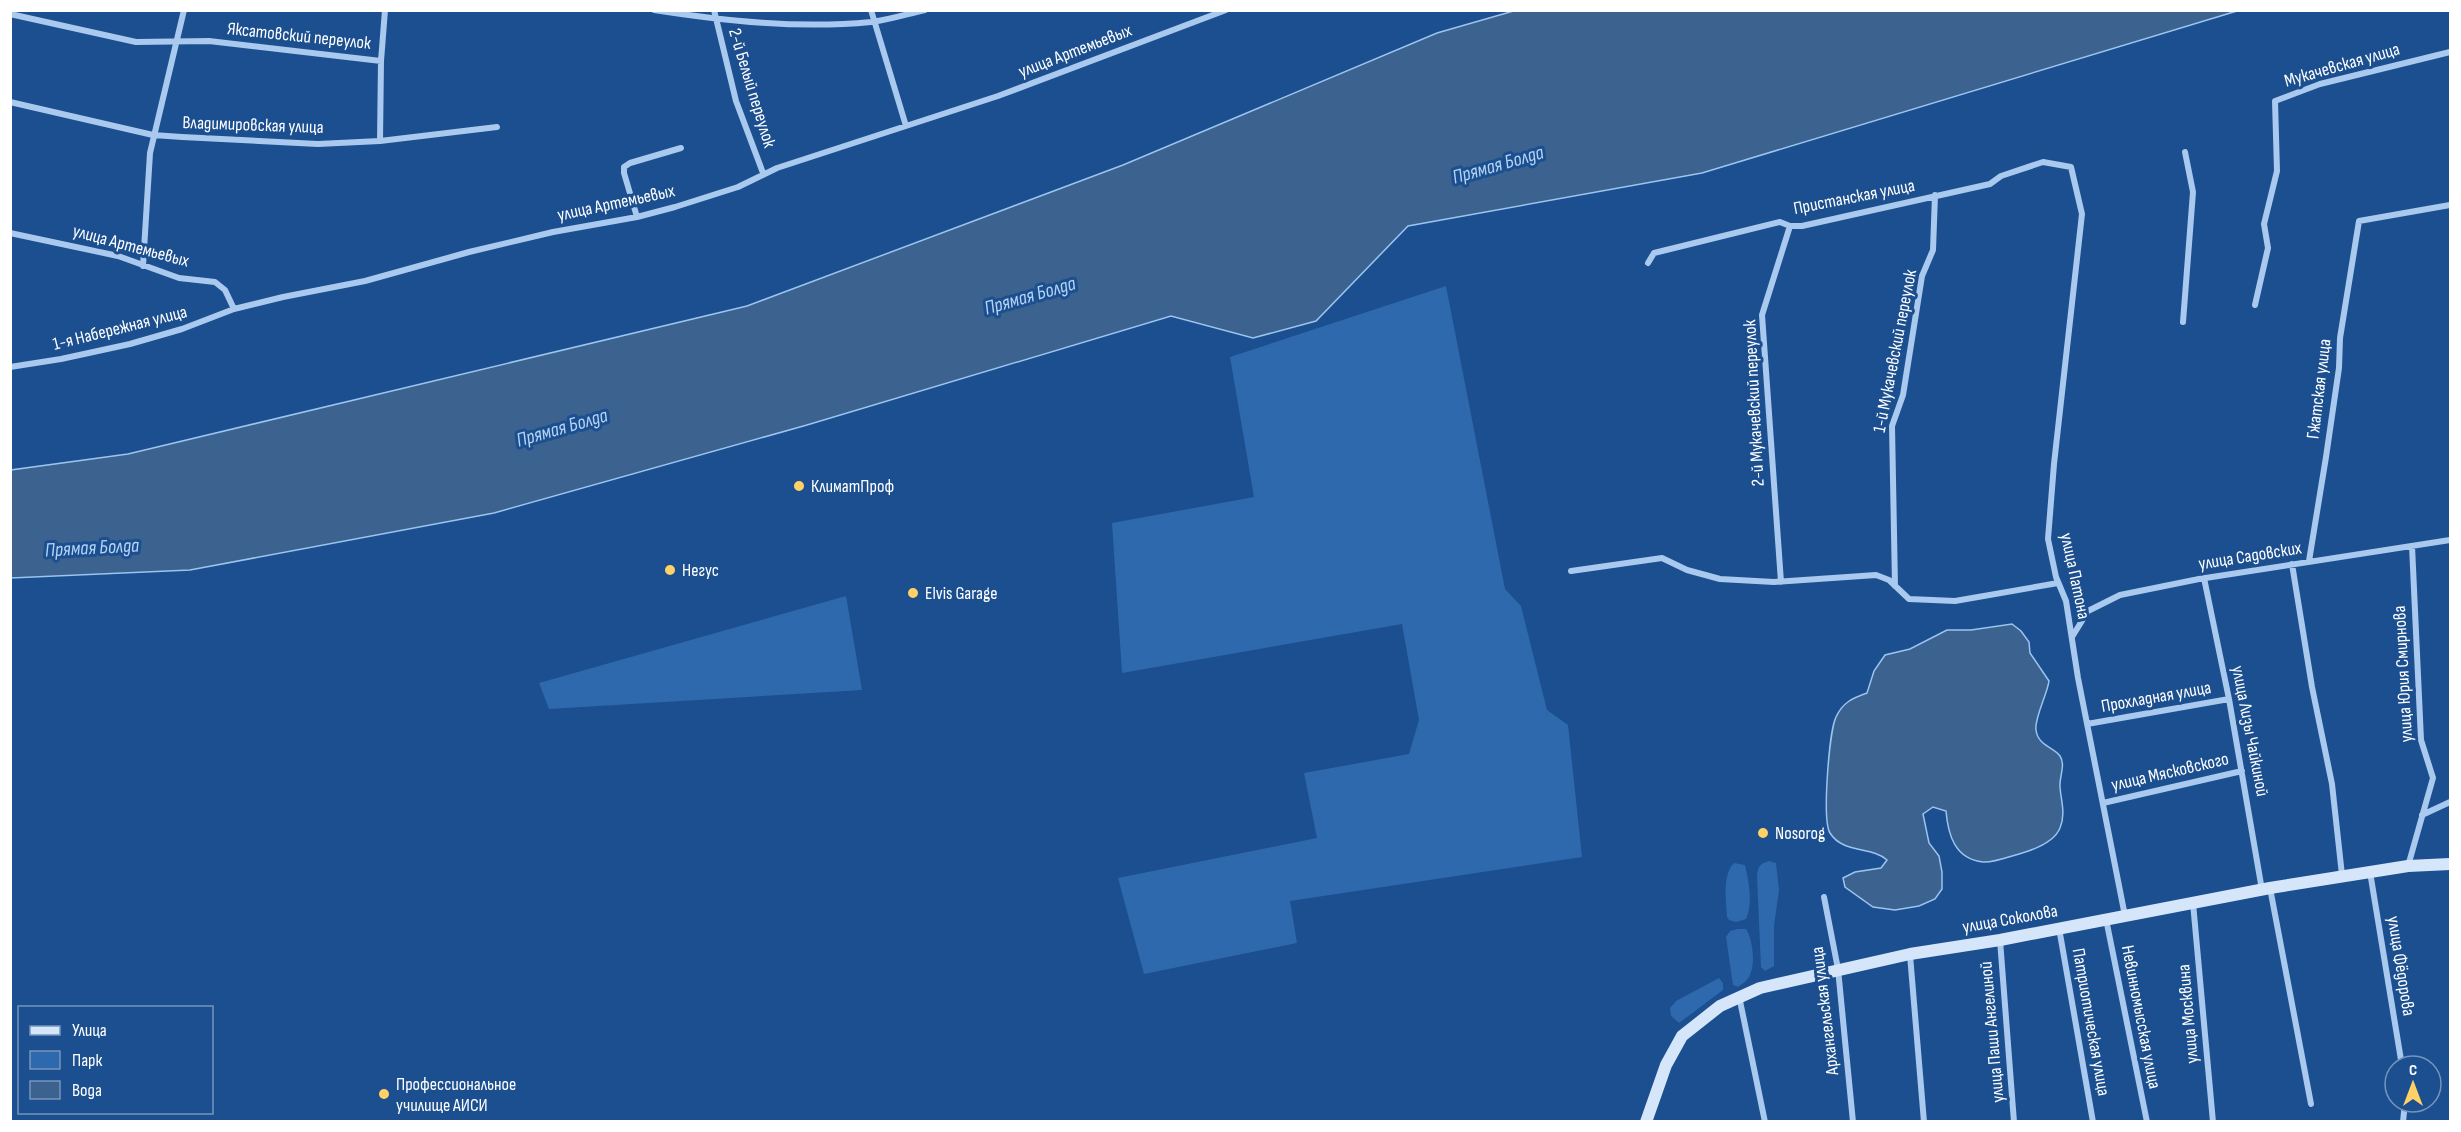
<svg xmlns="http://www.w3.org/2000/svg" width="2461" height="1132" viewBox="0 0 2461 1132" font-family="'Sofia Sans Condensed',sans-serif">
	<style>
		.green { fill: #2e69ad }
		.water { fill: #3c6290; stroke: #9cc4f0; stroke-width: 1.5 }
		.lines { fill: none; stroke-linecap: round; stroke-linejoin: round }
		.minor { stroke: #a9c9ee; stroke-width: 6 }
		.secondary { stroke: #d6e6fa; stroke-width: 12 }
		.poi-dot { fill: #ffd166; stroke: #1b4f8f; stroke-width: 2 }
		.labels { text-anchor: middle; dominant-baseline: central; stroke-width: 6; stroke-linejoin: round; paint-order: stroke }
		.street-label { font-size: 18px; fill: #fff; stroke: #1b4f8f }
		.poi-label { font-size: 18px; fill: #fff; stroke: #1b4f8f; text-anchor: start }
		.water-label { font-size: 20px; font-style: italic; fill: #b5d3f5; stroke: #1b4f8f }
	</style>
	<rect width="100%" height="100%" fill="#1b4f8f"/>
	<!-- green -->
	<path class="green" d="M1446,286l59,303 16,17 26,104 21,15 14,132 -292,44 7,42 -153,31 -26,-96 199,-40 -13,-65 105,-19 10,-34 -17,-96 -280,49 -10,-150 142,-26 -24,-140z
		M846,596l16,94 -313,19 -10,-26z
		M1769,861l7,2 3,27 -5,36v40l-9,5 -4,-4 -4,-91c1,-9 2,-12 12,-15z
		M1734,863l11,2c4,17 8,38 1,54l-10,3 -7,-2 -2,-3c-1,-16 -5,-42 7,-54z
		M1738,929h8c7,11 10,36 3,48 -2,4 -7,7 -11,10l-5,-2 -7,-48 4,-6z
		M1719,978l4,5v7l-44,33 -8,-7 -1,-8 6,-7z"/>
	<!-- water -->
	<path class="water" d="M1517,10l720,1 -535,162 -294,53 -92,95 -63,17 -82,-22 -364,109 -313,88 -304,57 -179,8v-108l117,-16 619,-148 376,-141 314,-132z
		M2012,624l9,7 8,11 1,11 19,28c-2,14 -15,38 -13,49 2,16 18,17 24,26 6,9 -1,21 0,31 1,14 6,27 0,41 -6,15 -27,22 -41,26 -11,3 -26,9 -36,8 -28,-3 -35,-27 -37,-51l-13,-4 -10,7 6,29 10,13 3,16v17l-7,10 -16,7 -24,4 -22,-3 -28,-20 -2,-9 12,-6 26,-4 6,-8c-15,-14 -44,-6 -57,-27 -8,-13 -1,-101 6,-116 7,-15 17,-19 31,-24l7,-22 11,-16 25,-6 37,-19h24z"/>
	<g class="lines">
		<!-- minor -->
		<path class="minor" d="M654,10c71,11 145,19 217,12 18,-2 36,-8 54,-12
			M714,10l22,91 27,72
			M871,10l35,116
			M10,14l126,28 73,-1 172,20
			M10,102l143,33 29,2 136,7 62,-3 117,-14
			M380,141l1,-80 4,-51
			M637,217l-13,-44v-6l6,-4 51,-15
			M10,233l108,23 61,22 36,4 10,8 9,19
			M1648,263l6,-10 126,-31 10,4h12l188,-42 11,-8 42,-14 28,5 11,47 -28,250 -6,75 8,38 10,24 12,77 47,238
			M143,266l7,-113 34,-143
			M2255,305l13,-57 -4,-24 13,-53 -2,-70 45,-17 130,-32
			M2183,322l10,-130 -8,-40
			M10,367l51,-8 69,-15 52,-15 52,-20 49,-12 82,-16 104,-29 84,-20 84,-15 38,-10 63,-20 39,-19 221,-72 228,-86
			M2309,561l17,-104 13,-89 1,-30 19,-117 91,-16
			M2292,564l20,123 20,97 10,91
			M1571,571l91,-13 25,12 33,9 54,3 102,-7 13,5 20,19 46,2 103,-18
			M2204,578l25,121 33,191
			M1781,582l-19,-267 28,-89
			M1895,586l-3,-160 11,-31 19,-119 11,-26 2,-55
			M2072,637l16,-26 32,-16 79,-16 251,-39
			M2087,724l142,-25
			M2103,803l139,-32
			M2422,815l28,-13
			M2408,866l25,-88 -12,-38 -9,-194
			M2370,872l32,194
			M2270,888l41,216
			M1824,897l14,72 15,153
			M2193,903l20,219
			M2106,919l41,203
			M2059,928l34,194
			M2000,940l14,182
			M1910,955l14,167
			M1739,996l26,126
			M2403,1122l2,-20"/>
		<!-- secondary -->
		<path class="secondary" d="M1646,1122l20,-57 16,-29 38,-30 40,-18 150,-34 90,-14 270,-52 138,-22 42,-2"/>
	</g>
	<!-- markers -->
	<g class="poi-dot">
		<circle cx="799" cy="486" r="6"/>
		<circle cx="670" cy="570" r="6"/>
		<circle cx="913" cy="593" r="6"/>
		<circle cx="1763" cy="833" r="6"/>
		<circle cx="384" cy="1094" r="6"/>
	</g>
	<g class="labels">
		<!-- street labels -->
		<g class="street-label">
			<text transform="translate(299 36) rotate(6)">Яксатовский переулок</text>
			<text transform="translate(1075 51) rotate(-21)">улица Артемьевых</text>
			<text transform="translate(2342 65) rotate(-16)">Мукачевская улица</text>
			<text transform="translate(752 88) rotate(73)">2-й Белый переулок</text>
			<text transform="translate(253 125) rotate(2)">Владимировская улица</text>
			<text transform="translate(1854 197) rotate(-11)">Пристанская улица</text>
			<text transform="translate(616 203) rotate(-12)">улица Артемьевых</text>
			<text transform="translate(131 246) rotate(15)">улица Артемьевых</text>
			<text transform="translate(120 328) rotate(-14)">1-я Набережная улица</text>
			<text transform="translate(1895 351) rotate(-79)">1-й Мукачевский переулок</text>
			<text transform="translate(2319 389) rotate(-83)">Гжатская улица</text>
			<text transform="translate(1754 403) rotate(-93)">2-й Мукачевский переулок</text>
			<text transform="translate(2250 556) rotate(-9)">улица Садовских</text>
			<text transform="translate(2075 576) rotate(78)">улица Патона</text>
			<text transform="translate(2403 674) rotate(-93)">улица Юрия Смирнова</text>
			<text transform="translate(2156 697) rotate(-10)">Прохладная улица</text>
			<text transform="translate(2250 731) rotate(79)">улица Лизы Чайкиной</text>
			<text transform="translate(2170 772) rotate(-13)">улица Мясковского</text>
			<text transform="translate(2010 919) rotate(-10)">улица Соколова</text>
			<text transform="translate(2401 966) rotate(81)">улица Фёдорова</text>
			<text transform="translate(1825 1011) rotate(-97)">Архангельская улица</text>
			<text transform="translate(2188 1014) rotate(-95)">улица Москвина</text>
			<text transform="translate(2141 1017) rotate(79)">Невинномысская улица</text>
			<text transform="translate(2091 1022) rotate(80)">Патриотическая улица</text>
			<text transform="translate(1992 1032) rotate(-95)">улица Паши Ангелиной</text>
		</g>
		<!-- poi labels -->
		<g class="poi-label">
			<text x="811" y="486">КлиматПроф</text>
			<text x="682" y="570">Негус</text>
			<text x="925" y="593">Elvis Garage</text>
			<text x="1775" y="833">Nosorog</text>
			<text x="396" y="1084">Профессиональное<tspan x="396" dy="21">училище АИСИ</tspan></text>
		</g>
		<!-- water labels -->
		<g class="water-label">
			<text transform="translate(1498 165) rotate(-16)">Прямая Болда</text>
			<text transform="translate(1030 296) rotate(-16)">Прямая Болда</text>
			<text transform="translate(562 428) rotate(-16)">Прямая Болда</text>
			<text transform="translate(92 548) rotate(-3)">Прямая Болда</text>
		</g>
	</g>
	<!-- border -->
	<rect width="2461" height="1132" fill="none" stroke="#ffffff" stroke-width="24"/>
	<!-- legend -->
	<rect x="18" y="1006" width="195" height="108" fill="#1b4f8f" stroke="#7695bc" stroke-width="1.5"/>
	<rect x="30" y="1026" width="30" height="9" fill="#d6e6fa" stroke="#7695bc" stroke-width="1.5"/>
	<text x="72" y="1036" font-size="18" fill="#ffffff">Улица</text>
	<rect x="30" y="1051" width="30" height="18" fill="#2e69ad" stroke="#7695bc" stroke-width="1.5"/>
	<text x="72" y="1066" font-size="18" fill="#ffffff">Парк</text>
	<rect x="30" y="1081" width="30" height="18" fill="#3c6290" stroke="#7695bc" stroke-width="1.5"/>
	<text x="72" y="1096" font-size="18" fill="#ffffff">Вода</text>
	<!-- north arrow -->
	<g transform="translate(2413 1084)"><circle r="28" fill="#1b4f8f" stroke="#7695bc" stroke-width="1.5"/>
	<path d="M0-4.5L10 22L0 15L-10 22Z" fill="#ffd166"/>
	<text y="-9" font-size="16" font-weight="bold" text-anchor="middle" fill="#ffffff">С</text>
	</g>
</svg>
